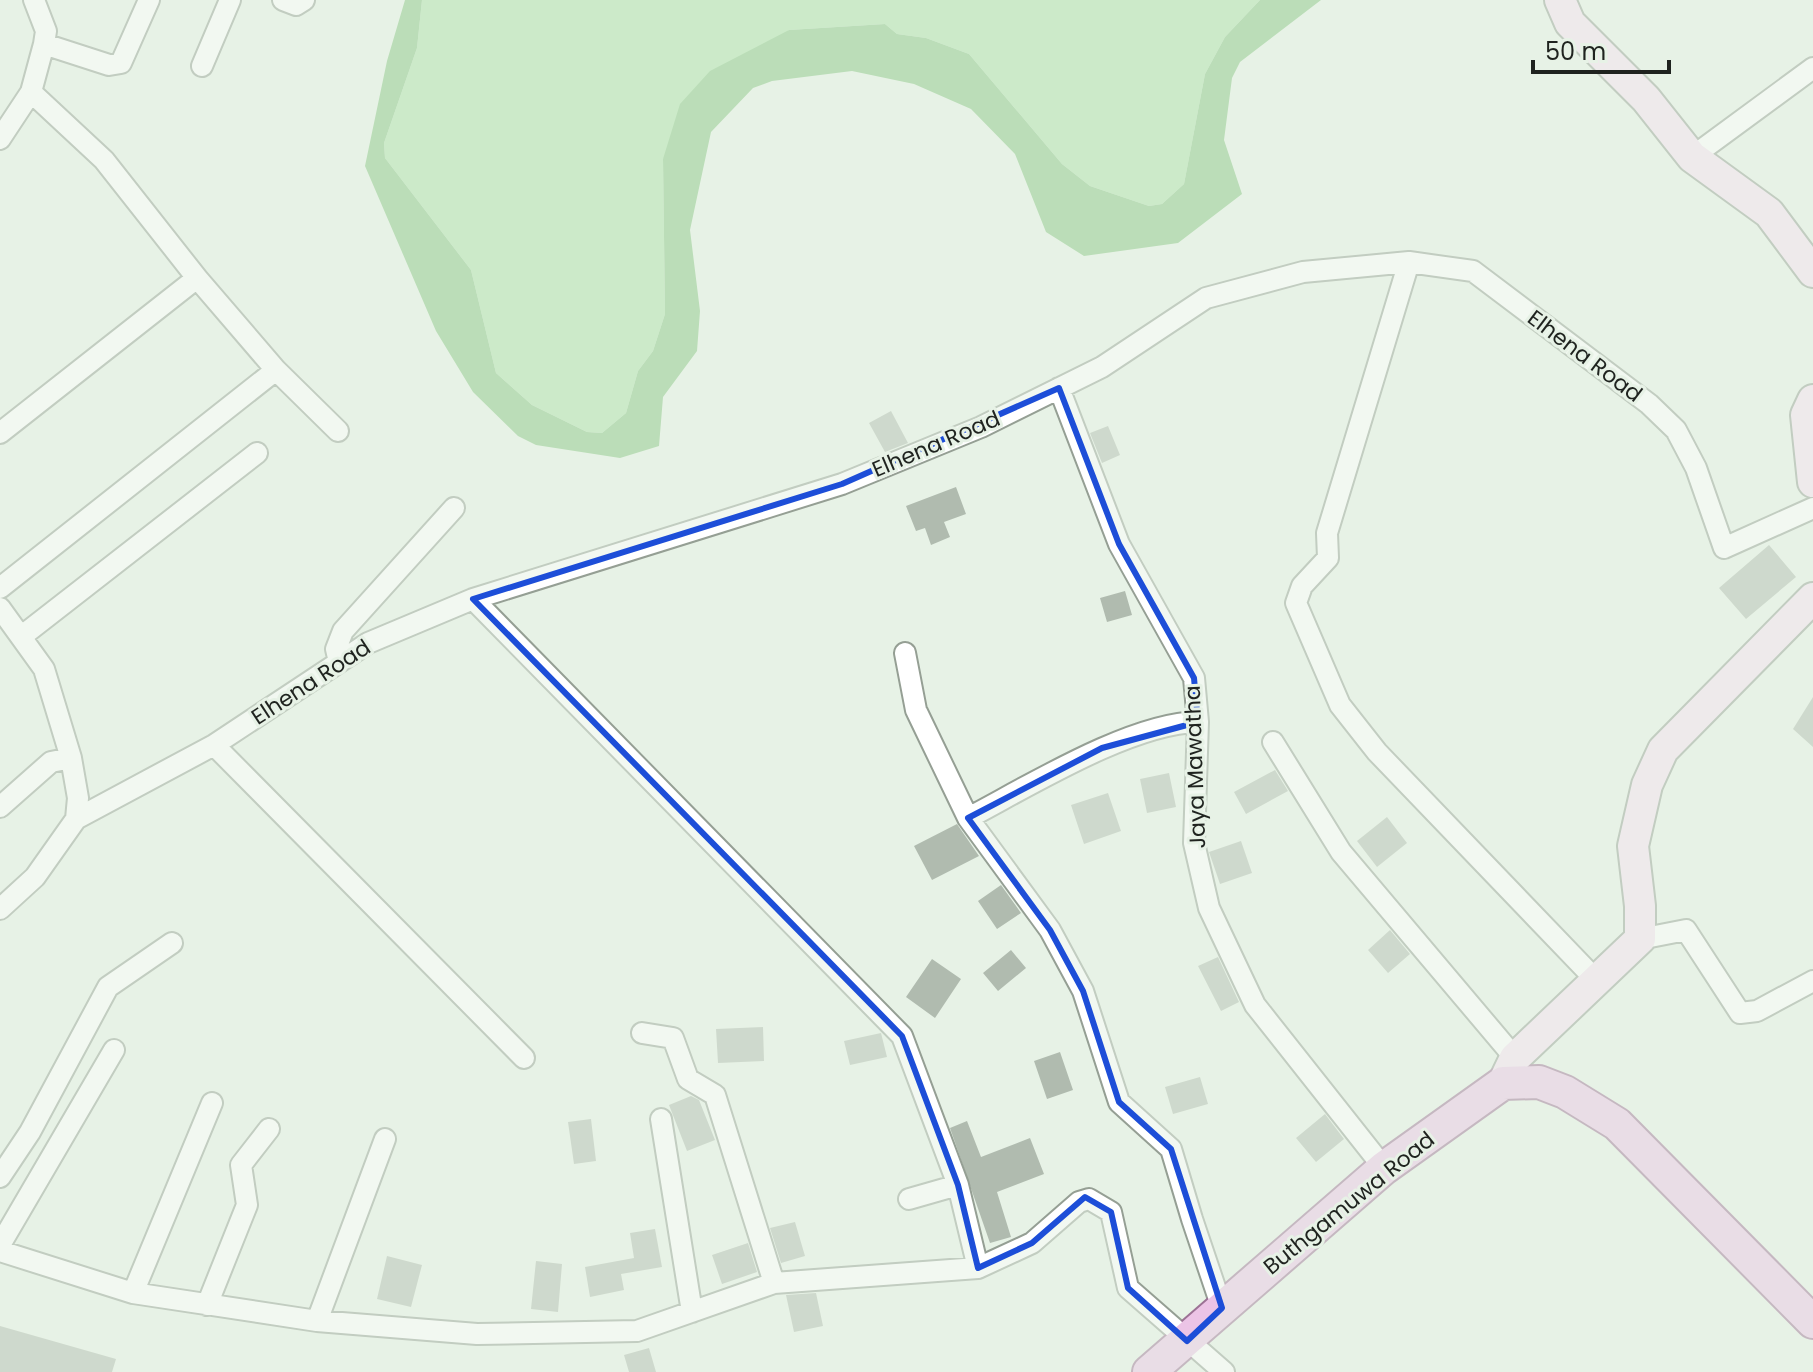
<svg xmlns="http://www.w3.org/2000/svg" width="1813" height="1372" viewBox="0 0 1813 1372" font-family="Poppins,sans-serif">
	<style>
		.green { fill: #aae1a6 }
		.water { fill: #85c480 }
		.building { fill: #b0bbaf }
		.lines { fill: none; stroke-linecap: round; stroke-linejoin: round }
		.street-casing { stroke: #959f94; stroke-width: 24 }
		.secondary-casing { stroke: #959f94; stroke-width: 34 }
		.primary-casing { stroke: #9c7295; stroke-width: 36 }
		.street { stroke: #fff; stroke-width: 20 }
		.secondary { stroke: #f5e1f2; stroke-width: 30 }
		.primary { stroke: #ecc4e6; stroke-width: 32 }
		.marked { fill: none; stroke: #1d4ed8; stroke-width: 6; stroke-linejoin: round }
		.labels { text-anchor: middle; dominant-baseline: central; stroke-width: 6; stroke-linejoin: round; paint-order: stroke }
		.street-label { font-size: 22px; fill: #1f231f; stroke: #e7f2e6 }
	</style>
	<rect width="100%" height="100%" fill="#e7f2e6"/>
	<!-- green -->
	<path class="green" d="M422,0h838l-35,37 -20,37 -21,110 -22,20 -13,2 -59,-20 -28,-22 -93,-110 -43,-16 -29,-4 -12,-10 -96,6 -126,129 2,155 -12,37 -15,20 -12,42 -24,20 -15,-1 -55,-27 -36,-32 -25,-103 -86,-112 -1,-15 33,-95z"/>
	<!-- water -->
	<path class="water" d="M405,0h17l-5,48 -33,95 1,15 86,112 25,103 36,32 55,27 15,1 24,-20 12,-42 15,-20 12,-37 -2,-155 17,-55 30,-33 79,-41 96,-6 12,10 29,4 43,16 93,110 28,22 59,20 13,-2 22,-20 21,-110 20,-37 35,-37h61l-81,62 -8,16 -8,62 18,54 -64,49 -94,13 -38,-24 -31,-78 -44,-45 -57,-25 -62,-13 -80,10 -19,7 -42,44 -21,98 10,81 -3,40 -34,46 -4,49 -39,12 -84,-13 -18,-9 -45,-44 -37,-61 -71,-165 22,-105z"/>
	<!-- building -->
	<path class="building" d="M891,411l17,32 -23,9 -16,-29z
		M1108,426l12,29 -18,8 -12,-30z
		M956,487l10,27 -22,8 6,15 -19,8 -6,-17 -9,3 -10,-25z
		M1769,545l27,32 -50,42 -27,-31z
		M1125,591l7,24 -25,7 -7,-24z
		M1813,697v50l-20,-18z
		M1275,770l13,21 -42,23 -12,-22z
		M1169,773l7,34 -29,6 -7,-34z
		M1108,793l13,38 -37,13 -13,-39z
		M1387,817l20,26 -30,24 -20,-26z
		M957,824l22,32 -47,24 -18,-34z
		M1241,841l11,32 -32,11 -11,-32z
		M1001,885l20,28 -24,16 -19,-28z
		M1390,930l20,24 -22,19 -20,-23z
		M1011,950l15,18 -28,23 -15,-18z
		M1218,957l21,45 -18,9 -23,-45z
		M932,959l29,20 -26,39 -29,-21z
		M763,1027l1,34 -46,2 -2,-34z
		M881,1033l6,24 -37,8 -6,-24z
		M1060,1052l13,38 -26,9 -13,-38z
		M1200,1077l8,27 -35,10 -8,-27z
		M691,1096l8,4 16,40 -28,11 -18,-46z
		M1325,1114l19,25 -28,23 -20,-24z
		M591,1119l5,42 -22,3 -6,-42z
		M967,1121l14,36 49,-19 14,36 -47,18 14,45 -21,6 -40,-115z
		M795,1222l10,34 -24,7 -11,-35z
		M655,1229l7,38 -41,7 3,16 -34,7 -5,-30 49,-9 -4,-25z
		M748,1243l9,29 -35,12 -10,-29z
		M387,1256l35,9 -11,42 -34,-8z
		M536,1261l26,3 -4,48 -27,-3z
		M816,1293l7,33 -29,6 -8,-37z
		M0,1326l116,33 -4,13h-112z
		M649,1348l7,24h-27l-5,-17z"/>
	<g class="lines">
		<defs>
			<path id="street" d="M283,0l13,5 8,-5
				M44,44l65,21 12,-2 28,-63
				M202,66l28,-66
				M31,92l73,68 93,118 79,92 62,61
				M0,139l31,-47 13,-48 2,-13 -12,-31
				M1692,157l121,-89
				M1409,262l-82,271 1,25 -26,28 -6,17 44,102 37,47 218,227
				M1059,388l60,156 75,134 4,44 -4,121 15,65 46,97 129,163
				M0,433l197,-155
				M0,588l276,-218
				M473,599l429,437 56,149 20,83
				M0,608l44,61 27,89 7,40 -2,21
				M22,636l235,-183
				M905,653l11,57 52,108 82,112 33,61 36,111 52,47 21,70 30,89
				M339,662l-3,-13 7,-18 111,-123
				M1273,742l68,110 174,206
				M214,745l310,313
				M0,807l51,-45 20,-4
				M968,818c61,-32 163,-95 230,-96
				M0,909l35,-32 41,-58 138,-74 154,-102 105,-44 369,-115 139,-57 121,-60 104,-69 97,-26 106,-10 64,9 176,133 27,26 20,38 28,80 89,-40
				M1640,939l46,-9 54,83 17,-2 56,-30
				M642,1033l31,5 15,41 27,16 59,188
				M661,1119l31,193
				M0,1177l30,-45 78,-145 64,-44
				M909,1199l49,-14
				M0,1245l114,-195
				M0,1251l133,42 184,28 160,13 160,-3 137,-48 204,-15 54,-25 47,-41 10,-3 22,13 17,76 96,84
				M133,1293l79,-190
				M207,1305l40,-100 -6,-40 28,-36
				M317,1321l68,-182"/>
			<path id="secondary" d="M1560,0l10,23 76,76 46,58 77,56 44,59
				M1813,400l-7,15 7,67
				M1503,1083l12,-25 125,-119v-33l-7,-60 14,-61 16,-35 150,-152"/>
			<path id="primary" d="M1149,1372l235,-204 119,-85 36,-1 26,10 52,32 196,198"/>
		</defs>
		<!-- street casing -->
		<use href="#street" class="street-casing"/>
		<!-- secondary casing -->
		<use href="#secondary" class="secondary-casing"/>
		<!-- primary casing -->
		<use href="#primary" class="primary-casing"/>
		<!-- street -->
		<use href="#street" class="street"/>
		<!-- secondary -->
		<use href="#secondary" class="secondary"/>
		<!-- primary -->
		<use href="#primary" class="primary"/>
	</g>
	<!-- marked area -->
	<path d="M0 0H1813V1372H0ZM1059,388l60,156 75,134 4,44 -96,26 -134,70 82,112 33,61 36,111 52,47 51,159 -35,33 -59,-53 -17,-76 -26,-15 -53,46 -54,25 -20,-83 -56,-149 -429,-437 369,-115z" fill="#e7f2e6" fill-opacity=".55" fill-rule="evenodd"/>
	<path class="marked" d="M1059,388l60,156 75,134 4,44 -96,26 -134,70 82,112 33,61 36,111 52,47 51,159 -35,33 -59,-53 -17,-76 -26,-15 -53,46 -54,25 -20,-83 -56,-149 -429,-437 369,-115z"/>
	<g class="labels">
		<!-- street labels -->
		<g class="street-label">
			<text transform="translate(1585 356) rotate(37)">Elhena Road</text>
			<text transform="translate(936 444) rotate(-23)">Elhena Road</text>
			<text transform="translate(311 682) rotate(-33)">Elhena Road</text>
			<text transform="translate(1195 767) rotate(-92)">Jaya Mawatha</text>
			<text transform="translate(1349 1203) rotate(-39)">Buthgamuwa Road</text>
		</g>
	</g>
	<!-- scale -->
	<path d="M1533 60v12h136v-12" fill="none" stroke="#1f231f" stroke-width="4"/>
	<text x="1545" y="60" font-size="24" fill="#1f231f" stroke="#e7f2e6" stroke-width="6" paint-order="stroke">50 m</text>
</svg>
